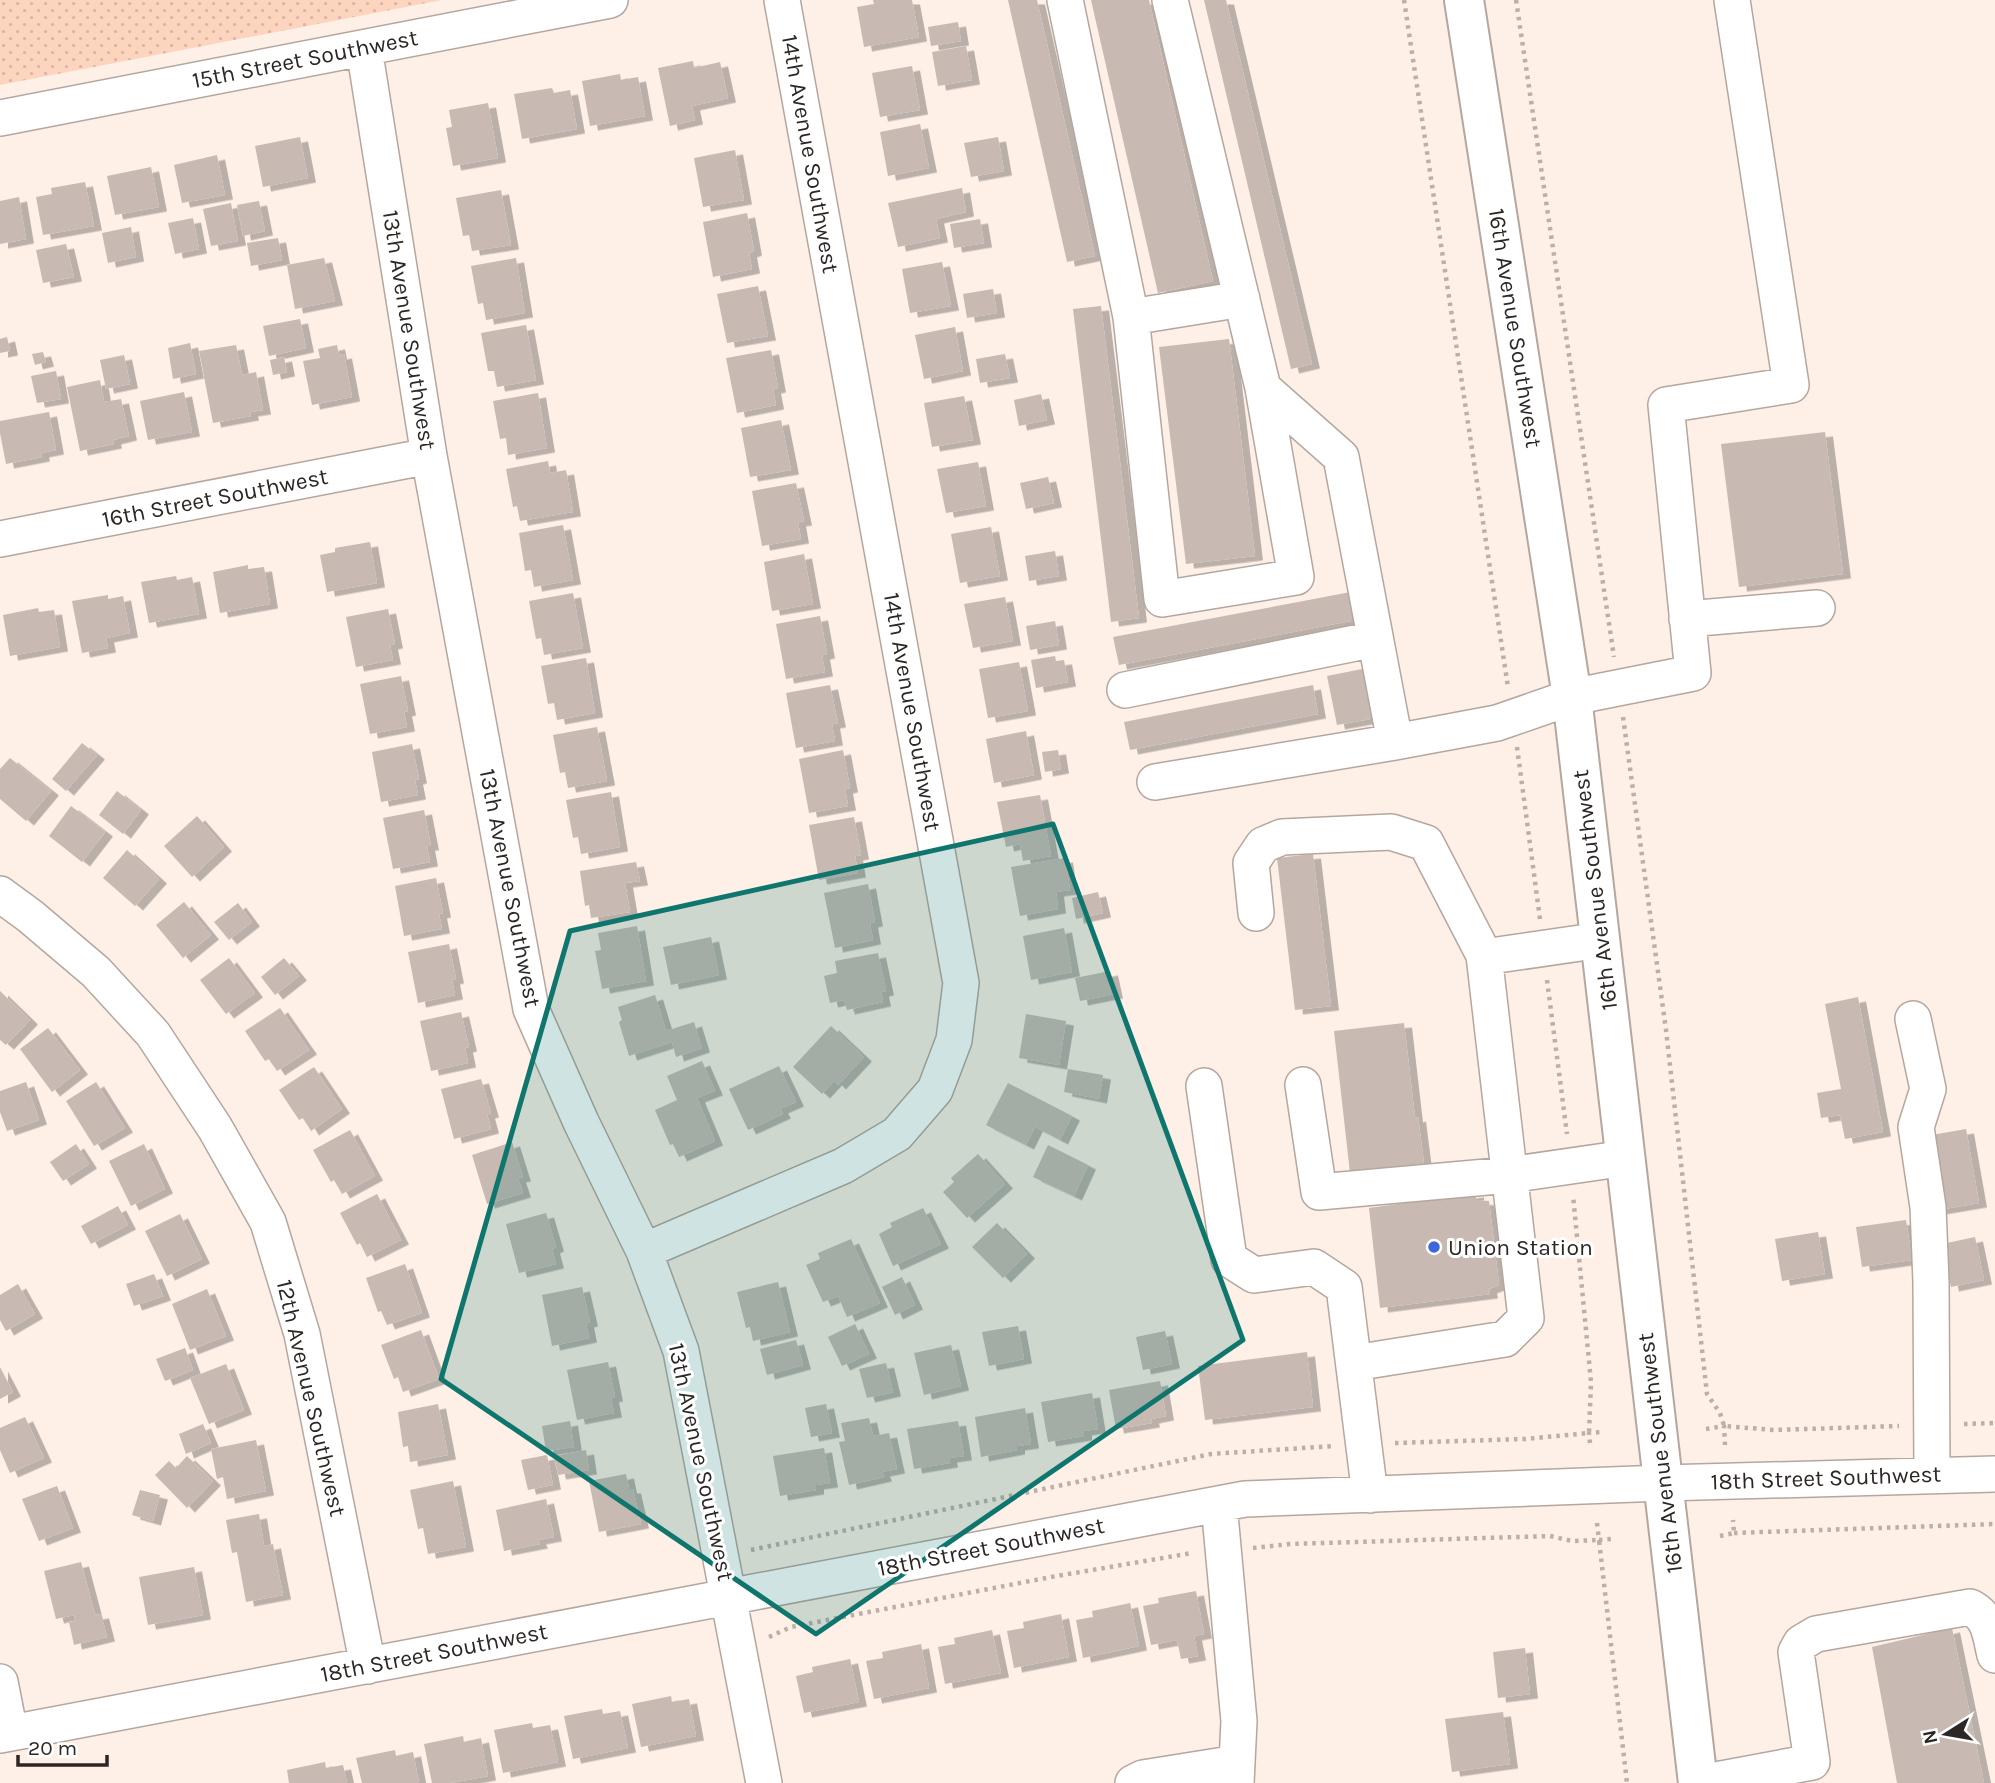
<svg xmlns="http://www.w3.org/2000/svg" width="1995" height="1783" viewBox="0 0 1995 1783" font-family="Karla,sans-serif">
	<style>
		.grass { fill: url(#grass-dots) }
		.building { fill: #c8bab3; filter: url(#shadow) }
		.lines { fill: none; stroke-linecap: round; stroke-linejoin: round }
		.minor-casing { stroke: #b4a79f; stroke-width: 38 }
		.major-casing { stroke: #b4a79f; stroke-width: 42 }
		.path { stroke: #bbafa9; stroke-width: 4.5; stroke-dasharray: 3.5 5; stroke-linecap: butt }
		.minor { stroke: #fff; stroke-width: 35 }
		.major { stroke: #fff; stroke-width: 38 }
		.marked { fill: #0f766e; fill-opacity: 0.2; stroke: #0f766e; stroke-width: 5; stroke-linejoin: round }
		.poi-dot { fill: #3c68d9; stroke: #fff; stroke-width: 2.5 }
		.labels { text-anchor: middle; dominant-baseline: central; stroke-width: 6; stroke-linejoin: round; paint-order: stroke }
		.street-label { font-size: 23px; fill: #2c2724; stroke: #fff }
		.poi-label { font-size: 23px; fill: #2c2724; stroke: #fff; text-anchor: start }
	</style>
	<defs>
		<pattern id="grass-dots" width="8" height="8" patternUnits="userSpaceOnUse" patternTransform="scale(1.75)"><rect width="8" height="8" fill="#fdd4be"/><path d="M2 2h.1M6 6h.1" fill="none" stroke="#d9b6a3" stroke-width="1.8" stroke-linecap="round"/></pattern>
		<filter id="shadow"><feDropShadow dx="8" dy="4.5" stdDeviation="0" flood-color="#0004"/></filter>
	</defs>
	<rect width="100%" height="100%" fill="#feefe7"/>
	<!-- grass -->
	<path class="grass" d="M0,0h442l-442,85z"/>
	<!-- building -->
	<path class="building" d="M873,0h39l7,37 -55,10 -7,-40 17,-3z
		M1008,0h29l58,256 -28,6z
		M1091,0h58l64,281 -55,12z
		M1204,0h22l86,364 -4,1 -17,4z
		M958,22l3,19 -30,5 -3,-19z
		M966,46l6,34 -34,6 -6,-34z
		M693,61l1,7 26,-6 8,36 -36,8 3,14 -25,6 -12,-58z
		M912,66l8,44 -40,7 -8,-44z
		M620,74l1,6 17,-3 7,39 -55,10 -8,-45z
		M552,88l2,5 16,-3 7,39 -55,10 -8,-45z
		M488,103l10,55 -45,8 -7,-38 6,-1 -3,-17z
		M920,124l9,44 -41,8 -8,-44z
		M300,137l8,41 -45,9 -8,-41z
		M998,137l6,34 -33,6 -7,-34z
		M735,150l9,50 -41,7 -9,-49z
		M217,155l8,40 -43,8 -8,-38z
		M151,167l8,40 -44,8 -8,-39z
		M85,182l9,44 -51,9 -7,-38 16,-3 -1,-6z
		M962,188l4,24 -30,7 4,19 -42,9 -10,-44z
		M501,190l10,55 -39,6 -3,-16 -6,1 -7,-38z
		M19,197l7,42 -26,5v-43z
		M259,201l6,30 -22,5 -6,-31z
		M231,203l7,38 -27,5 -8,-37z
		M747,213l7,38 -5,2 3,16 -39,8 -10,-55z
		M193,218l6,31 -24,5 -7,-31z
		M980,219l4,24 -30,5 -4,-24z
		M131,227l5,30 -28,6 -6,-30z
		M278,238l4,22 -31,6 -4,-23z
		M66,244l8,33 -31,6 -7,-33z
		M324,258l11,43 -40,8 -8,-44z
		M516,258l9,55 -39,7 -3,-17 -5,1 -7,-38z
		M942,262l9,44 -41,7 -8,-44z
		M758,286l10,50 -41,7 -10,-49z
		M993,289l4,24 -30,5 -4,-24z
		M1101,306l38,312 -28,4 -38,-313z
		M300,319l6,29 -37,8 -6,-30z
		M526,325l10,55 -39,7 -3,-16h-6l-7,-38z
		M955,327l8,44 -39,8 -9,-44z
		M7,337l3,14 -10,2v-14z
		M1229,339l26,217 -69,8 -27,-217z
		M190,343l6,31 -23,5 -5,-31z
		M236,345l6,30 14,-3 7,38 -13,2 1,4 -38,7 -14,-72z
		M337,345l2,10 5,-1 8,43 -40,8 -9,-44 17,-3 -2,-9z
		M771,350l7,38 -5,1 3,16 -39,8 -11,-55z
		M43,352l3,10 -11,3 -3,-11z
		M1005,354l5,24 -30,5 -4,-24z
		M124,355l6,29 -24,5 -6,-29z
		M284,357l3,15 -14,3 -3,-15z
		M56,371l5,28 -24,4 -6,-27z
		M100,380l4,22 17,-3 8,37 -16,4 1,4 -34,7 -13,-64z
		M184,392l8,40 -44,8 -8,-39z
		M538,393l9,55 -39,7 -2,-17 -6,1 -7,-38z
		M1041,394l6,26 -28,6 -5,-26z
		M964,396l9,44 -41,7 -8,-44z
		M49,412l7,38 -15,3 1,4 -36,7 -6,-31v-12z
		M781,420l10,50 -41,7 -9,-49z
		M1825,432l18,142 -104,13 -18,-143z
		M548,461l2,12 16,-3 7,42 -53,9 -3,-15 -4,1 -7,-38z
		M978,462l8,44 -40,7 -9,-44z
		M1048,477l6,26 -28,6 -6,-26z
		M796,483l8,38 -6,1 3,17 -39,7 -10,-55z
		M563,525l10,55 -39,7 -3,-17 -6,1 -6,-38z
		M991,527l9,49 -40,7 -9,-49z
		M370,542l7,41 -50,9 -7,-37 15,-3v-4z
		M1055,551l4,25 -30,5 -4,-25z
		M804,554l9,50 -41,7 -8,-49z
		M248,565v4l16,-2 6,37 -50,9 -7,-41z
		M176,576l1,4 15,-3 7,37 -50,9 -8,-41z
		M1356,591l5,28 -242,46 -6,-28z
		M573,593l10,55 -39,7 -3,-17 -5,1 -7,-38z
		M108,595v4l15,-3 7,37 -24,5 2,10 -26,5 -10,-52z
		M1005,597l8,44 -40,7 -9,-44z
		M38,608l1,4 15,-2 6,37 -50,9 -7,-41z
		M388,609l7,35 -5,1 3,15 -37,7 -10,-50z
		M820,616l7,38 -5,1 3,17 -39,7 -10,-55z
		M1055,621l4,24 -29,5 -4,-24z
		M1055,656l1,5 8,-1 4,22 -32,6 -5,-28z
		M586,658l9,55 -38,7 -3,-17 -6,1 -7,-38z
		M1019,662l9,49 -40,7 -9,-49z
		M1372,667l9,50 -44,8 -10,-49z
		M401,676l7,35 -4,1 3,15 -37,7 -10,-50z
		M830,685l8,38 -6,1 3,17 -39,7 -10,-55z
		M1313,685l5,29 -188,36 -6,-28z
		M597,727l10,54 -39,7 -3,-16 -5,1 -7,-38z
		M1026,731l8,44 -40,8 -8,-44z
		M82,743l15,12 -31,36 -14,-12z
		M412,744l7,35 -4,1 3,15 -37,7 -9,-50z
		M843,750l7,38 -5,1 3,17 -39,7 -10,-54z
		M1058,750l3,19 -16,3 -3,-20z
		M10,758l41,33 -25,30 -26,-22v-30z
		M117,791l24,19 -18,24 -24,-19z
		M611,792l9,55 -39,7 -3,-17 -5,1 -7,-38z
		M1040,795l11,61 -28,5 -3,-17 -14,3 -9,-45z
		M71,806l34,26 -23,30 -33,-26z
		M424,810l7,36h-4l3,16 -37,7 -10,-51z
		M197,816l27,31 -32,30 -28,-31z
		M854,817l7,38 -6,1 3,17 -39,7 -10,-55z
		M127,850l32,29 -24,27 -32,-28z
		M1313,854l18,152 -36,4 -18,-152z
		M1065,858l5,32 -14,2 2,17 -38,7 -9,-49z
		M636,862l4,19 -15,2 5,29 -39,6 -2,-13 -4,1 -5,-35z
		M436,878l7,35 -4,1 3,15 -38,7 -9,-50z
		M868,884l7,38 -5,1 3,17 -38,8 -11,-55z
		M1098,892l5,21 -27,6 -4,-21z
		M184,902l27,33 -28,23 -27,-33z
		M238,903l14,19 -23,18 -15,-18z
		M637,926l9,55 -44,8 -7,-38 6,-1 -3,-17z
		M1064,928l8,44 -41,8 -8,-44z
		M711,937l8,38 -48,10 -8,-38z
		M449,944l7,35 -4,1 3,15 -37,8 -10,-51z
		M878,953l8,38 -5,1 2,10 -36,8 -3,-10 -14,3 -6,-27 13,-3 -2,-12z
		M229,958l26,35 -29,21 -26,-34z
		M284,958l15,18 -24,19 -14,-18z
		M1110,971l5,23 -35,7 -5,-23z
		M0,991l30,29 -24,25 -6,-5z
		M655,995l11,36 28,-9 8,26 -26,9 -4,-15 -43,14 -10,-34 3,-2 -4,-13z
		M1858,997l25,135 -38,7 -5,-24 -19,3 -4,-25 24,-4 -16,-85z
		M280,1008l29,42 -32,21 -8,-12 -4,2 -20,-30z
		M461,1012l8,35 -4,1 3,15 -37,8 -11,-50z
		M1026,1014l40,7 -7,44 -40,-7z
		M1404,1023l11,95 3,-1 6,47 -74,9 -16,-142z
		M831,1026l33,31 -26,28 -4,-4 -12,13 -29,-27z
		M48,1028l32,42 -28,22 -32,-43z
		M702,1061l13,30 -18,7 18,43 -36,16 -6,-13 -3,1 -15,-35 22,-10 -10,-24z
		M779,1066l17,36 -16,7 3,5 -35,16 -19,-41z
		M314,1067l28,42 -31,22 -8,-13 -4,2 -20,-30z
		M1068,1069l35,6 -4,24 -35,-7z
		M481,1079l10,34 -4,1 4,15 -37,10 -13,-50z
		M26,1082l13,38 -32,11 -7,-19v-21z
		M96,1082l29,46 -31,18 -28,-45z
		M1008,1083l64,33 -12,24 -25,-13 -9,18 -40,-20z
		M1966,1129l13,74 -41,7 -12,-74z
		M350,1130l25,46 -33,18 -8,-14 -3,2 -18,-32z
		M512,1142l11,35 -5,1 5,15 -36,11 -15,-49z
		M76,1144l13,20 -26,17 -13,-19z
		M144,1144l21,45 -34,17 -22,-45z
		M1048,1145l40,20 -14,31 -41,-19z
		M978,1154l27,30 -38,34 -24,-26 11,-10 -3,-4z
		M1476,1193v7l13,1 10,84 -10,4 1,5 -110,14 -11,-100z
		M377,1194l24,46 -34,17 -7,-14 -3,2 -17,-32z
		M118,1206l10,19 -37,19 -10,-18z
		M923,1208l18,36 -48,22 -14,-32 13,-7 -2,-4z
		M546,1213l10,34 -4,2 4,15 -37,9 -13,-49z
		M180,1214l22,45 -35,17 -22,-45z
		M1906,1220l6,40 -50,7 -6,-40z
		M997,1223l30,31 -24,24 -31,-31z
		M1818,1232l7,42 -43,7 -7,-42z
		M1975,1237l9,43 -33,7 -9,-43z
		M851,1239l29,64 -33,14 -9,-21 -15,6 -17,-37 14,-6 -2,-6z
		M405,1264l17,49 -35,12 -6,-14 -3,1 -12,-34z
		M154,1274l9,22 -29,10 -8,-22z
		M902,1277l13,28 -20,10 -13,-28z
		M778,1282l12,50 -37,9 -3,-14 -4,1 -9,-36z
		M18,1284l17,30 -29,17 -6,-11v-25z
		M582,1287l8,35 -4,1 3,15 -37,8 -10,-51z
		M207,1289l19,47 -36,14 -18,-46z
		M855,1324l14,30 -27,12 -14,-29z
		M1018,1326l6,33 -35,7 -7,-34z
		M421,1330l18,49 -36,13 -5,-15 -4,2 -13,-34z
		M1165,1331l7,33 -29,6 -7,-33z
		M796,1340l7,25 -36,10 -7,-26z
		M951,1345l10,41 -37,9 -10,-42z
		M185,1348l8,22 -28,11 -9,-22z
		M1307,1352l6,55 -108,13 -7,-54z
		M608,1362l7,35 -4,1 3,15 -37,7 -10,-50z
		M886,1363l7,29 -26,6 -8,-29z
		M226,1364l18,46 -35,14 -19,-46z
		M0,1367l13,25 -13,7z
		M1160,1381l6,35 -15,3 1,4 -36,6 -7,-39z
		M1092,1393l6,36 -14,2v5l-36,6 -7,-40z
		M438,1404l10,51 -38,7 -2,-16 -5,1 -5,-35z
		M826,1404l6,29 -21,4 -6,-29z
		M1025,1408l6,36 -14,2v4l-36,7 -6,-40z
		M25,1417l19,41 -34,15 -10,-23v-22z
		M869,1418l4,18 16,-3 8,36 -15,3 2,5 -35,8 -10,-43 6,-1 -4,-18z
		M570,1421l4,26 -28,4 -4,-25z
		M958,1421l6,35 -15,2 1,5 -36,6 -7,-40z
		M203,1424l8,19 -25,11 -7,-20z
		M256,1440l10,51 -39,8 -4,-22 -6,2 -6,-30z
		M824,1448l6,35 -14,2v5l-36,6 -7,-40z
		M586,1450l3,20 -31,5 -4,-19z
		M547,1455l6,30 -25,5 -7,-30z
		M187,1456l26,25 -26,27 -32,-33 14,-14 7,7z
		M626,1474l3,15h4l8,35 -42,8 -10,-51z
		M453,1481l13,66 -38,7 -5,-26 -5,1 -8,-39z
		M57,1486l16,42 -34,13 -17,-42z
		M140,1490l20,5 -7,26 -21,-6z
		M546,1499l8,38 -16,3 2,4 -36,7 -8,-41z
		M259,1514l5,32 9,-2 10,51 -37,7 -9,-50 -5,1 -6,-33z
		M81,1562l14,53 6,-1 6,23 -33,8 -5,-23 6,-1 -1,-6 -18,4 -12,-48z
		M194,1567l9,48 -55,10 -9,-48z
		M1196,1591l8,43 -10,2 4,20 -17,3 -4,-19 -26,5 -8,-39 16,-3 -1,-5z
		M1130,1603l9,43 -56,12 -7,-38 17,-3 -1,-6z
		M1061,1614l8,43 -55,11 -7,-37 17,-3 -1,-6z
		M1952,1628l32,155h-87l-25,-136z
		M992,1630l9,43 -56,11 -7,-37 17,-3 -1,-6z
		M921,1644l8,44 -55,11 -8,-38 17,-3 -1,-6z
		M1525,1648l5,46 -32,4 -5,-46z
		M850,1659l9,43 -55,11 -8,-37 17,-4 -1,-5z
		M671,1696l1,6 17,-3 7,37 -55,11 -9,-43z
		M602,1709l1,5 17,-3 8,37 -55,11 -9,-43z
		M1503,1712l7,52 -58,8 -7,-53z
		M532,1723l1,5 17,-3 8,37 -55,11 -9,-43z
		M463,1736l1,6 17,-4 7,38 -38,7h-18l-8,-39z
		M395,1750l1,6 17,-4 6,31h-57l-6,-25z
		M325,1762l1,6 17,-3 4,18h-58l-2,-13z"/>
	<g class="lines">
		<defs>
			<path id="minor" d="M1065,0l66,317 31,282 134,-22 -33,-189 -93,-388
				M364,48l65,408 102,553 50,113 63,129 37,100 83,432
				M0,118l610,-118
				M1131,317l111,-18
				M1263,388l78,69 54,285
				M0,539l429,-83
				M1687,619l130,-11
				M1125,690l250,-51
				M1155,782l240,-40 102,-19 75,-26 121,-24 -27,-268 125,-20 -59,-385
				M0,894l30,22 66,56 57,62 62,94 53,94 34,112 66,332
				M1256,913l-5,-50 12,-18 19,-8 109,-5 35,11 58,112 42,363 -21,21 -151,24
				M1484,957l117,-17
				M1913,1019l15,70 -12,38 12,80 3,75 1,193
				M1303,1085l16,107 190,-17 117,-17
				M1204,1086l25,173 25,16 60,-8 30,20 26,208
				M644,1251l199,-85 54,-32 38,-44 19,-50 7,-57 -179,-983
				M1219,1504l20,217 -3,62
				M0,1682l10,51
				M0,1735l1245,-236 418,-16 332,-9
				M1133,1783l10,-5 94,-15
				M1700,1783l112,-21 -16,-110 5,-9 15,-9 154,-27c20,10 20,28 25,48"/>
			<path id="major" d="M1464,0l108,697 126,1086"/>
		</defs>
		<!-- minor casing -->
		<use href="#minor" class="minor-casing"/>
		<!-- major casing -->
		<use href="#major" class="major-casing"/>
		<!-- path -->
		<path class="path" d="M1404,0l104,687
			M1516,0l98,657
			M1623,717l43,313 41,364 13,19 4,13 50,4 125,-4
			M1517,747l23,172
			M1547,980l20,154
			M1964,1424l31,-1
			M1706,1429l18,-3 1,19
			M1395,1443l130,-4 64,-6 2,-51 -18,-187
			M1590,1443l-1,-10 12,-1
			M1597,1523l2,17 13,-1
			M1734,1533l261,-9
			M1720,1536l14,-3 -1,-13
			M1253,1548l37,-4 260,-8 22,5 27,-1 28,243
			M751,1550l460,-96 123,-8
			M769,1637l22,-10 260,-50 141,-24"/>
		<!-- minor -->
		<use href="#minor" class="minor"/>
		<!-- major -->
		<use href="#major" class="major"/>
	</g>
	<!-- marked area -->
	<path class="marked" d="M1053,824l190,516 -427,294 -375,-255 129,-448z"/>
	<!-- markers -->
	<circle class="poi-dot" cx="1434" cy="1247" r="7"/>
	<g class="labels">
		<!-- street labels -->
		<g class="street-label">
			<text transform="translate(305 59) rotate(-11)">15th Street Southwest</text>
			<text transform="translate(810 154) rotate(80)">14th Avenue Southwest</text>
			<text transform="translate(1515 328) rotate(81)">16th Avenue Southwest</text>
			<text transform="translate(409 330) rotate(81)">13th Avenue Southwest</text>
			<text transform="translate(215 498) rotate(-11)">16th Street Southwest</text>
			<text transform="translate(912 712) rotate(80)">14th Avenue Southwest</text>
			<text transform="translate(510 888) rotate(79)">13th Avenue Southwest</text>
			<text transform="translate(1595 890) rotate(-97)">16th Avenue Southwest</text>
			<text transform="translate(311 1398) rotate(77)">12th Avenue Southwest</text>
			<text transform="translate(1660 1453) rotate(-97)">16th Avenue Southwest</text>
			<text transform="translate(701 1462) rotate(78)">13th Avenue Southwest</text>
			<text transform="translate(1826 1478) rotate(-2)">18th Street Southwest</text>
			<text transform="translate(991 1547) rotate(-11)">18th Street Southwest</text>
			<text transform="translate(434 1653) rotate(-11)">18th Street Southwest</text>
		</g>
		<!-- poi labels -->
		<g class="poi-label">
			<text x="1448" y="1247">Union Station</text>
		</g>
	</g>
	<!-- north arrow -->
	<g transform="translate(1946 1734) rotate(259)" stroke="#ffffff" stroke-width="5" paint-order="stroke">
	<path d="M0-5L12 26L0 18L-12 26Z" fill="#2c2724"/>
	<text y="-10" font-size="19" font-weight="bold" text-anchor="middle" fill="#2c2724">N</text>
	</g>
	<!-- scale -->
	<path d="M18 1755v10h89v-10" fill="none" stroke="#2c2724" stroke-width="3.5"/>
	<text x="28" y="1755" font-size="21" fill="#2c2724" stroke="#ffffff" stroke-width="5" paint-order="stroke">20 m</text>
</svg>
